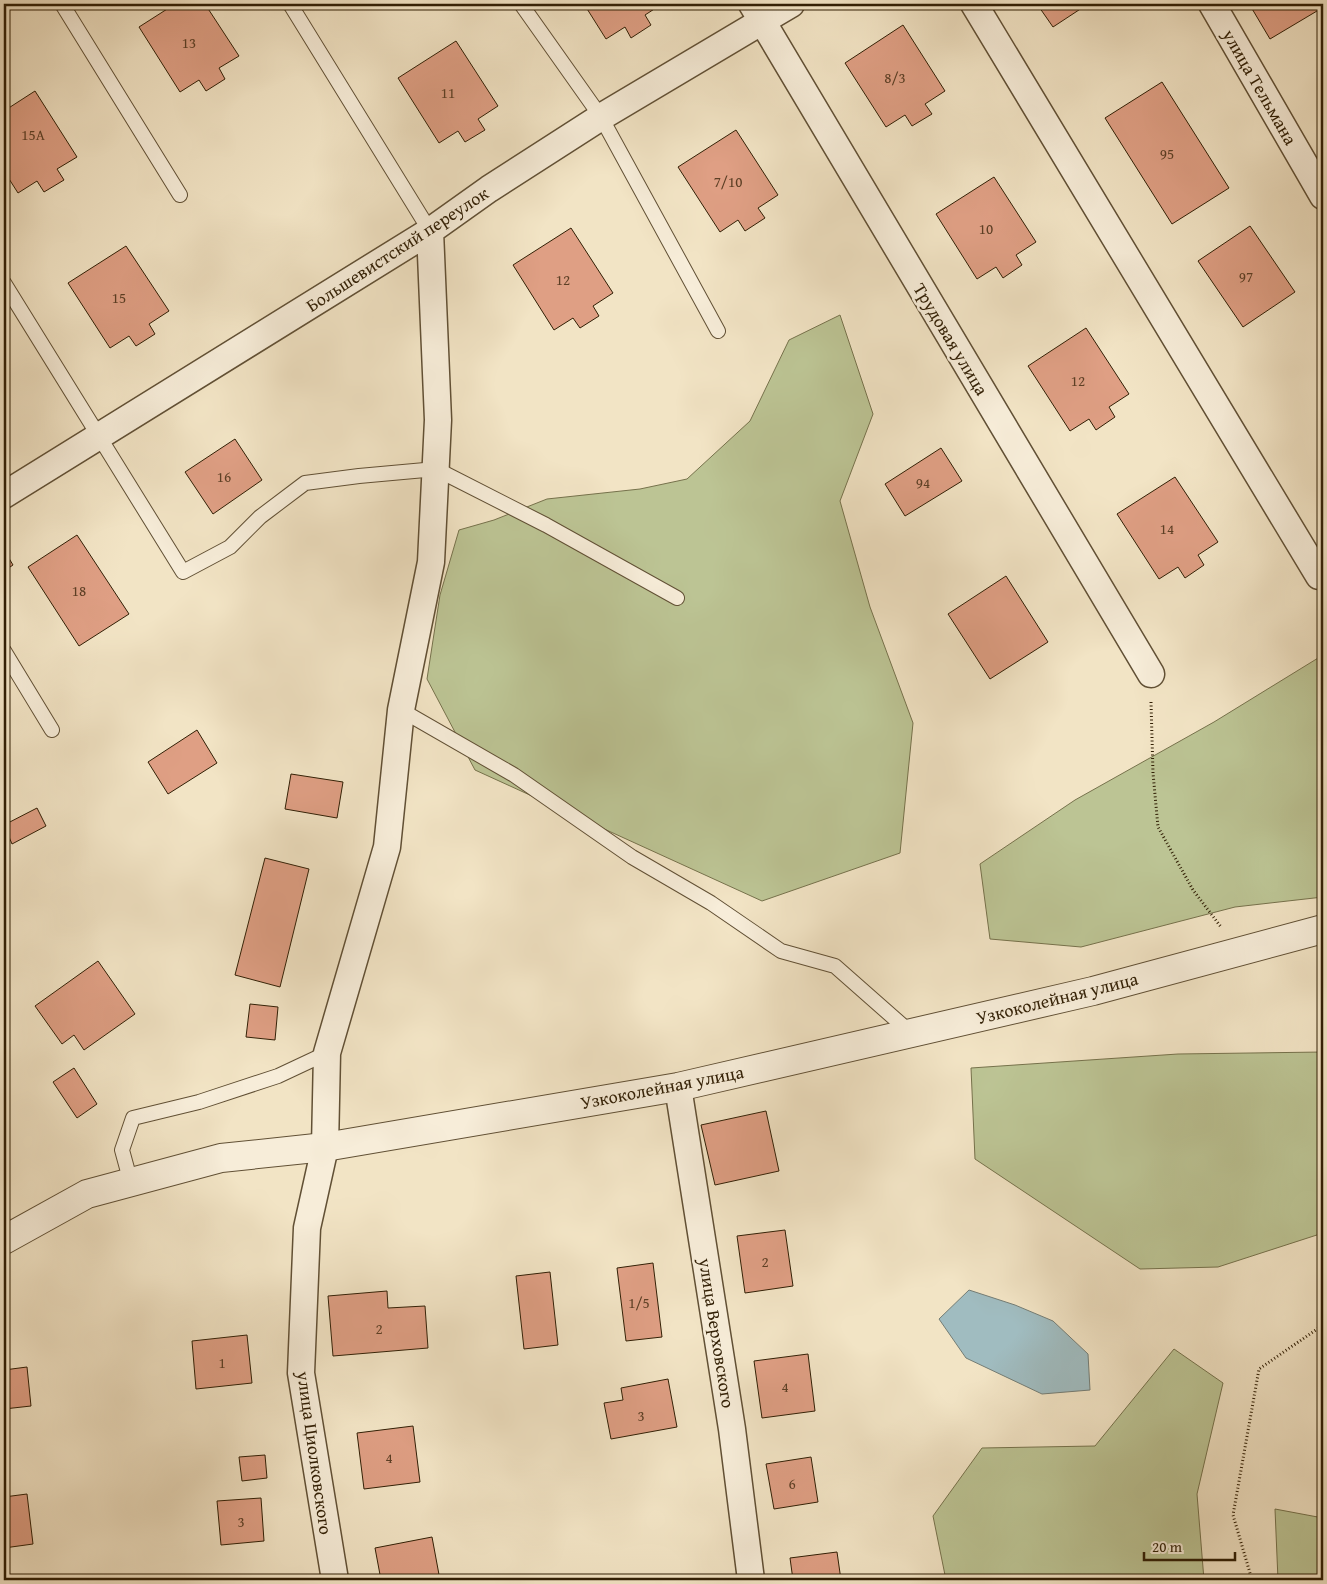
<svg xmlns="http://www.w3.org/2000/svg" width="1327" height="1584" viewBox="0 0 1327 1584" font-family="'Gentium Book Plus',serif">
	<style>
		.green { fill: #bcc494; stroke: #76724c }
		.water { fill: #a0bcc0; stroke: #747d75 }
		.building { fill: #df9f84; stroke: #311f05 }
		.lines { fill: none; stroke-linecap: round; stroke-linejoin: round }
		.service-casing { stroke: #615035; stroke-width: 16 }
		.minor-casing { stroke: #615035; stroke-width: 29 }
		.tertiary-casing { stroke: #615035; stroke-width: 30 }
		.path { stroke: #311f05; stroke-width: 3; stroke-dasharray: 1 2.5; stroke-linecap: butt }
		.service { stroke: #f7edd9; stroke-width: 14 }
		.minor { stroke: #f7edd9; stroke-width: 26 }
		.tertiary { stroke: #f7edd9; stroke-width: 28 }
		.labels { text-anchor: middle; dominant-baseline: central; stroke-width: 5; stroke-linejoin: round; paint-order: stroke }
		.number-label { font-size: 15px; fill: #5c3f25 }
		.street-label { font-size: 18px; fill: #311f05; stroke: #f7edd9 }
	</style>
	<rect width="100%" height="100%" fill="#f2e4c5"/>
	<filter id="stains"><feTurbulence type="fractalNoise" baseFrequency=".004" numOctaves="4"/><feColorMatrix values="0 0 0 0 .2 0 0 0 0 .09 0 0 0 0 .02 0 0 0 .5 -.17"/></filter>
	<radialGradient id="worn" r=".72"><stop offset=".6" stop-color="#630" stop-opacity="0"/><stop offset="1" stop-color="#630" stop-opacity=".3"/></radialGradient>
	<!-- green -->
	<path class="green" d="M840,315l33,99 -33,87 30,106 43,116 -13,130 -138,48 -287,-131 -48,-91 13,-84 19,-65 35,-10 53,-21 93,-10 47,-10 63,-58 39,-81z
		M1323,655v242l-88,10 -154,40 -91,-8 -10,-75 95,-64 139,-78z
		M1323,1052v181l-105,34 -78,2 -165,-110 -4,-91 207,-14z
		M1174,1349l49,34 -26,111 7,86h-258l-13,-64 49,-68 113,-2z
		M1275,1509l48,9v62h-45z"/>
	<!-- water -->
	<path class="water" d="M969,1290l46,15 38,16 35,33 2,36 -48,4 -76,-36 -27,-39z"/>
	<!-- building -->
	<path class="building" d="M175,4h30l34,52 -20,12 6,11 -19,12 -7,-11 -19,12 -41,-65z
		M584,4h78l-17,11 6,10 -20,13 -6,-11 -19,12z
		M1037,4h51l-35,23z
		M1256,4h64l2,4 -52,31 -19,-32z
		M903,25l42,66 -20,13 7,10 -20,12 -7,-11 -19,12 -41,-64z
		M456,41l42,65 -20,13 7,11 -20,12 -7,-11 -19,12 -41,-65z
		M1162,82l67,106 -57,36 -67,-106z
		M35,91l42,66 -20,12 7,11 -20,12 -7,-11 -19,12 -14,-22v-60z
		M736,130l42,65 -20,13 7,10 -20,13 -7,-11 -18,12 -42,-65z
		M994,177l42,65 -20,13 6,10 -19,13 -7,-11 -19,12 -41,-65z
		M1250,226l45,66 -52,35 -45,-66z
		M571,228l42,65 -20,13 6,10 -19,12 -7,-10 -19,12 -41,-65z
		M126,246l43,65 -20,13 6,10 -19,12 -7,-10 -19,12 -42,-65z
		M1086,328l43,66 -20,13 6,10 -19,13 -7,-11 -19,12 -42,-65z
		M235,439l27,41 -49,34 -28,-42z
		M941,448l21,33 -57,35 -20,-32z
		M1175,477l43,65 -20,13 6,10 -19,13 -7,-11 -19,12 -42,-65z
		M77,535l52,79 -50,32 -51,-79z
		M4,550l9,15 -9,6z
		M1006,576l42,66 -58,37 -42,-65z
		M197,730l20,33 -49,31 -20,-32z
		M291,774l52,8 -6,36 -52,-9z
		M37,808l9,18 -34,18 -8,-19z
		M265,858l44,11 -29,118 -45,-12z
		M98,961l37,53 -51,36 -10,-15 -12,9 -27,-38z
		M250,1004l28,3 -3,33 -29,-3z
		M74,1068l23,36 -20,14 -24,-36z
		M766,1111l13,60 -64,14 -14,-60z
		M785,1230l8,56 -48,7 -8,-57z
		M653,1263l9,74 -36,4 -9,-73z
		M550,1272l8,73 -34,4 -8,-73z
		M387,1291l1,17 37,-2 3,42 -95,8 -5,-60z
		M247,1335l5,48 -56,6 -4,-48z
		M808,1354l7,57 -53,7 -8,-57z
		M27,1367l4,39 -27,3v-39z
		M668,1379l9,48 -66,12 -7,-36 19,-3 -2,-12z
		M413,1426l7,56 -56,7 -7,-56z
		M265,1455l2,23 -25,3 -3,-24z
		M811,1457l7,45 -44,7 -8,-45z
		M27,1494l6,50 -29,4v-51z
		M261,1498l3,43 -43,4 -4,-44z
		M432,1537l8,43h-59l-6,-32z
		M837,1552l4,28h-48l-3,-22z"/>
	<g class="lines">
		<defs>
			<path id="service" d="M62,4l118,191
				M290,4l140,227
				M521,4l80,113 117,214
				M4,283l179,289 47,-25 30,-30 45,-34 54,-7 77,-7 110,56 131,73
				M4,651l48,79
				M401,710l113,65 118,82 79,46 70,48 54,15 76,67
				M131,1183l-9,-33 11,-32 66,-16 79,-26 49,-23"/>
			<path id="minor" d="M752,4l399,670
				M974,4l345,572
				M1212,4l111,192
				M4,495l426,-264 59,-42 112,-72 190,-113
				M678,1087l54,342 19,151
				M335,1580l-34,-207 6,-145 18,-81 2,-94 60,-206 14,-137 30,-148 7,-142 -8,-189"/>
			<path id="tertiary" d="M4,1240l83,-46 134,-36 104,-11 353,-60 415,-96 230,-62"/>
		</defs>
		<!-- service casing -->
		<use href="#service" class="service-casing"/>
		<!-- minor casing -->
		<use href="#minor" class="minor-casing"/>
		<!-- tertiary casing -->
		<use href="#tertiary" class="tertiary-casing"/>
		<!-- path -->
		<path class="path" d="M1151,702l2,71 5,54 35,63 28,37
			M1252,1580l-19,-65 26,-146 64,-44"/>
		<!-- service -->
		<use href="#service" class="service"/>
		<!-- minor -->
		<use href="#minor" class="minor"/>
		<!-- tertiary -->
		<use href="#tertiary" class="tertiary"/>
	</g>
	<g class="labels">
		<!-- number labels -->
		<g class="number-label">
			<text x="189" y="42">13</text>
			<text x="895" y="77">8/3</text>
			<text x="448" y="92">11</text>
			<text x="33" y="134">15А</text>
			<text x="1167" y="153">95</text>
			<text x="728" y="181">7/10</text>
			<text x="986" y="228">10</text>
			<text x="1246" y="276">97</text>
			<text x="563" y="279">12</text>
			<text x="119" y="297">15</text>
			<text x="1078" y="380">12</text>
			<text x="224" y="476">16</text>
			<text x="923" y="482">94</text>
			<text x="1167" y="528">14</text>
			<text x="79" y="590">18</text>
			<text x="765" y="1261">2</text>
			<text x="639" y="1302">1/5</text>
			<text x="379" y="1328">2</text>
			<text x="222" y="1362">1</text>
			<text x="785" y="1386">4</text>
			<text x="641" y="1415">3</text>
			<text x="389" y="1457">4</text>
			<text x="792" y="1483">6</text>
			<text x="241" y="1521">3</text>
		</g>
		<!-- street labels -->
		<g class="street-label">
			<text transform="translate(1260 87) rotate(60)">улица Тельмана</text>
			<text transform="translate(397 249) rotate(-33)">Большевистский переулок</text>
			<text transform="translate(951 339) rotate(59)">Трудовая улица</text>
			<text transform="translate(1057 998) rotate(-14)">Узкоколейная улица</text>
			<text transform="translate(662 1087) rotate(-11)">Узкоколейная улица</text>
			<text transform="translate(717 1333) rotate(81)">улица Верховского</text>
			<text transform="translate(315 1453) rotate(82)">улица Циолковского</text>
		</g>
	</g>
	<!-- margin -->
	<rect width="1327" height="1584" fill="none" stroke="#f2e4c5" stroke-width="20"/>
	<rect x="5" y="5" width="1317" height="1574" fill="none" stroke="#311f05" stroke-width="2.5"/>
	<rect x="10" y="10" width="1307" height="1564" fill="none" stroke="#311f05"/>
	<!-- scale -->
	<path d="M1144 1552v8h91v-8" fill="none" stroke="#311f05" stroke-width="2.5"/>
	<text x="1152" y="1552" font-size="15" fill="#311f05" stroke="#f7edd9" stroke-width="4" paint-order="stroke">20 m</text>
	<rect width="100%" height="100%" filter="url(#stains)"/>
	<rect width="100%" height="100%" fill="url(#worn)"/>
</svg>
